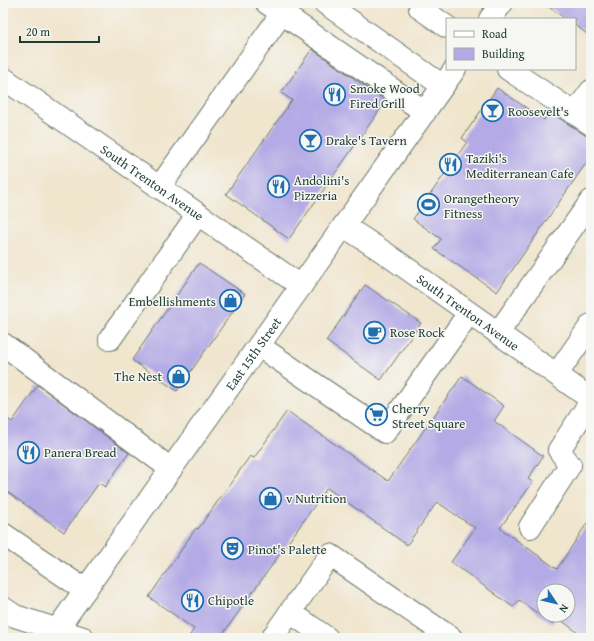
<svg xmlns="http://www.w3.org/2000/svg" width="594" height="641" viewBox="0 0 594 641" font-family="'Gentium Book Plus',serif">
	<style>
		.building { fill: #b4aae5; fill-rule: evenodd }
		.lines { fill: none; stroke-linecap: round; stroke-linejoin: round }
		.minor-casing { stroke: #68786a; stroke-width: 24 }
		.minor { stroke: #fff; stroke-width: 22 }
		.labels { text-anchor: middle; dominant-baseline: central; stroke-width: 3; stroke-linejoin: round; paint-order: stroke }
		.poi-label { font-size: 13px; fill: #1f3d34; stroke: #f6f6f2; text-anchor: start }
		.street-label { font-size: 13px; fill: #1f3d34; stroke: #f6f6f2 }
	</style>
	<rect width="100%" height="100%" fill="#f6f6f2"/>
	<filter id="ink" filterUnits="userSpaceOnUse"><feTurbulence type="fractalNoise" baseFrequency=".025" numOctaves="2"/><feDisplacementMap in="SourceGraphic" scale="8" xChannelSelector="R" yChannelSelector="G"/><feConvolveMatrix kernelMatrix="1 2 1 2 8 2 1 2 1" color-interpolation-filters="sRGB"/></filter>
	<filter id="wash" filterUnits="userSpaceOnUse"><feTurbulence type="fractalNoise" baseFrequency=".012" numOctaves="4" result="noise"/><feDisplacementMap in="SourceGraphic" scale="16" xChannelSelector="R" yChannelSelector="G"/><feGaussianBlur stdDeviation="0.9" result="paint"/><feColorMatrix in="noise" values="0 0 0 0 0 0 0 0 0 0 0 0 0 0 0 0 0 1.4 0 .05"/><feComposite in="paint" operator="in"/></filter>
	<g filter="url(#wash)">
		<rect width="100%" height="100%" fill="#f0e5cd"/>
		<g id="blocks">
			<!-- building -->
			<path class="building" d="M543,3h48v34l-16,-12v-6h-9z
				M312,49l74,52 -97,138 -63,-45 66,-94 -11,-7z
				M497,88l47,32 6,-8 41,27v17l-94,136 -63,-43 7,-10 -28,-20 54,-77 -5,-4z
				M199,263l46,31 -68,97 -45,-31z
				M365,285l56,38 -40,57 -55,-39z
				M462,376l42,30 -10,15 49,35 -15,23 5,3 -33,46 57,41 34,-52v121h-6l-28,-21 -5,7 -33,-24 -6,7 -62,-45 24,-34 -38,-26 -30,43 -80,-57 -107,150h-32l6,-9 -45,-32 47,-69 2,1 52,-73 4,2 33,-47 101,70zM544,591h24v24h-24z
				M38,385l91,68 -24,34 -6,-4 -35,49 -61,-43v-73l9,6z"/>
		</g>
	</g>
	<g filter="url(#ink)">
		<use href="#blocks" fill-opacity="0" stroke="#68786a" stroke-width="1"/>
		<g class="lines">
			<defs>
				<g id="minor">
					<path d="M267,3l158,109"/>
					<path d="M325,3l118,83"/>
					<path d="M424,3l-4,5 27,19"/>
					<path d="M490,19l12,-16"/>
					<path d="M508,69l83,55"/>
					<path id="s1" d="M3,78l298,208"/>
					<path d="M575,113l16,-22"/>
					<path d="M159,188l130,-185"/>
					<path id="s2" d="M344,226l41,27 206,146"/>
					<path d="M498,333l93,-132"/>
					<path d="M110,339l88,-125"/>
					<path d="M3,344l168,125"/>
					<path d="M259,346l126,86 84,-119"/>
					<path d="M557,374l34,-49"/>
					<path d="M530,527l40,-62 -11,-15 32,-49"/>
					<path d="M3,534l82,56"/>
					<path d="M3,608l12,8 68,22"/>
					<path d="M290,612l37,26"/>
					<path id="s3" d="M51,638l404,-569"/>
					<path d="M272,638l58,-83 121,83"/>
				</g>
			</defs>
			<!-- minor casing -->
			<use href="#minor" class="minor-casing"/>
			<!-- minor -->
			<use href="#minor" class="minor"/>
		</g>
	</g>
	<!-- icons -->
	<defs>
		<symbol id="restaurant-ring" viewBox="-11 -11 22 22"><circle r="9.5" fill="#f6f6f2" stroke="#1f6fb2" stroke-width="1.5"/><path d="M-5-6h1v4h1v-4h1v4h1v-4h1v5L-1.5 .5V6h-2V.5L-5-1ZM5-6V6H3V1.5H1.5Q1.5-4 5-6Z" fill="#1f6fb2"/></symbol>
		<symbol id="bar-ring" viewBox="-11 -11 22 22"><circle r="9.5" fill="#f6f6f2" stroke="#1f6fb2" stroke-width="1.5"/><path d="M-6-5H6L.8 .8V4.5H3.5V6h-7V4.5H-.8V.8Z" fill="#1f6fb2"/></symbol>
		<symbol id="stadium-ring" viewBox="-11 -11 22 22"><circle r="9.5" fill="#f6f6f2" stroke="#1f6fb2" stroke-width="1.5"/><path d="M0-5a6.5 5 0 1 0 0 10a6.5 5 0 1 0 0-10ZM-3.5-1.8h7v3.6h-7Z" fill="#1f6fb2"/></symbol>
		<symbol id="shop-ring" viewBox="-11 -11 22 22"><circle r="9.5" fill="#f6f6f2" stroke="#1f6fb2" stroke-width="1.5"/><path d="M-5-2.5h2.3a2.7 3.5 0 0 1 5.4 0H5L5.5 6h-11ZM-1.5-2.5h3a1.5 2.3 0 0 0-3 0Z" fill="#1f6fb2"/></symbol>
		<symbol id="cafe-ring" viewBox="-11 -11 22 22"><circle r="9.5" fill="#f6f6f2" stroke="#1f6fb2" stroke-width="1.5"/><path d="M-5.5-4.5H6V0H3Q3 3.5 0 3.5H-2.5Q-5.5 3.5-5.5 0ZM3-3.2v2h1.7v-2ZM-6 4.5H4V6H-6Z" fill="#1f6fb2"/></symbol>
		<symbol id="supermarket-ring" viewBox="-11 -11 22 22"><circle r="9.5" fill="#f6f6f2" stroke="#1f6fb2" stroke-width="1.5"/><path d="M-6-5.5h2.5l.6 2H6L4.5 2H-2.5L-4.4-4H-6ZM-1.5 3.2a1.3 1.3 0 1 0 .1 0ZM3 3.2a1.3 1.3 0 1 0 .1 0Z" fill="#1f6fb2"/></symbol>
		<symbol id="theatre-ring" viewBox="-11 -11 22 22"><circle r="9.5" fill="#f6f6f2" stroke="#1f6fb2" stroke-width="1.5"/><path d="M-5-5.5Q0-4 5-5.5V0Q5 5 0 6Q-5 5-5 0ZM-3.3-2.5H-1v1.5H-3.3ZM1-2.5H3.3v1.5H1ZM-2.8 1Q0 5.5 2.8 1Z" fill="#1f6fb2"/></symbol>
	</defs>
	<g fill-rule="evenodd">
		<use href="#restaurant-ring" x="322" y="82" width="25" height="25"/>
		<use href="#bar-ring" x="480" y="98" width="25" height="25"/>
		<use href="#bar-ring" x="298" y="128" width="25" height="25"/>
		<use href="#restaurant-ring" x="438" y="152" width="25" height="25"/>
		<use href="#restaurant-ring" x="266" y="174" width="25" height="25"/>
		<use href="#stadium-ring" x="416" y="192" width="25" height="25"/>
		<use href="#shop-ring" x="218" y="288" width="25" height="25"/>
		<use href="#cafe-ring" x="362" y="320" width="25" height="25"/>
		<use href="#shop-ring" x="166" y="364" width="25" height="25"/>
		<use href="#supermarket-ring" x="364" y="402" width="25" height="25"/>
		<use href="#restaurant-ring" x="16" y="440" width="25" height="25"/>
		<use href="#shop-ring" x="258" y="486" width="25" height="25"/>
		<use href="#theatre-ring" x="220" y="536" width="25" height="25"/>
		<use href="#restaurant-ring" x="180" y="588" width="25" height="25"/>
	</g>
	<g class="labels">
		<!-- poi labels -->
		<g class="poi-label">
			<text x="350" y="88">Smoke Wood<tspan x="350" dy="15">Fired Grill</tspan></text>
			<text x="508" y="111">Roosevelt's</text>
			<text x="326" y="140">Drake's Tavern</text>
			<text x="466" y="158">Taziki's<tspan x="466" dy="15">Mediterranean Cafe</tspan></text>
			<text x="294" y="180">Andolini's<tspan x="294" dy="15">Pizzeria</tspan></text>
			<text x="444" y="198">Orangetheory<tspan x="444" dy="15">Fitness</tspan></text>
			<text x="216" y="301" text-anchor="end">Embellishments</text>
			<text x="390" y="332">Rose Rock</text>
			<text x="162" y="376" text-anchor="end">The Nest</text>
			<text x="392" y="408">Cherry<tspan x="392" dy="15">Street Square</tspan></text>
			<text x="44" y="452">Panera Bread</text>
			<text x="286" y="498">v Nutrition</text>
			<text x="248" y="549">Pinot's Palette</text>
			<text x="208" y="600">Chipotle</text>
		</g>
		<!-- street labels -->
		<g class="street-label">
			<text stroke="none"><textPath href="#s1" startOffset="182">South Trenton Avenue</textPath></text>
			<text stroke="none"><textPath href="#s2" startOffset="151">South Trenton Avenue</textPath></text>
			<text stroke="none"><textPath href="#s3" startOffset="349">East 15th Street</textPath></text>
		</g>
	</g>
	<!-- margin -->
	<rect width="594" height="641" fill="none" stroke="#f6f6f2" stroke-width="16"/>
	<!-- legend -->
	<rect x="446" y="18" width="130" height="52" fill="#f6f6f2" stroke="#a0aca6"/>
	<rect x="454" y="31" width="20" height="6" fill="#ffffff" stroke="#a0aca6"/>
	<text x="482" y="38" font-size="12" fill="#1f3d34">Road</text>
	<rect x="454" y="48" width="20" height="12" fill="#b4aae5" stroke="#a0aca6"/>
	<text x="482" y="58" font-size="12" fill="#1f3d34">Building</text>
	<!-- north arrow -->
	<g transform="translate(556 603) rotate(125)"><circle r="19" fill="#f6f6f2" stroke="#a0aca6"/>
	<path d="M0-3L7 15L0 10L-7 15Z" fill="#1f6fb2"/>
	<text y="-6" font-size="11" font-weight="bold" text-anchor="middle" fill="#1f3d34">N</text>
	</g>
	<!-- scale -->
	<path d="M20 36v6h79v-6" fill="none" stroke="#1f3d34" stroke-width="2"/>
	<text x="26" y="36" font-size="12" fill="#1f3d34" stroke="#f6f6f2" stroke-width="3" paint-order="stroke">20 m</text>
</svg>
